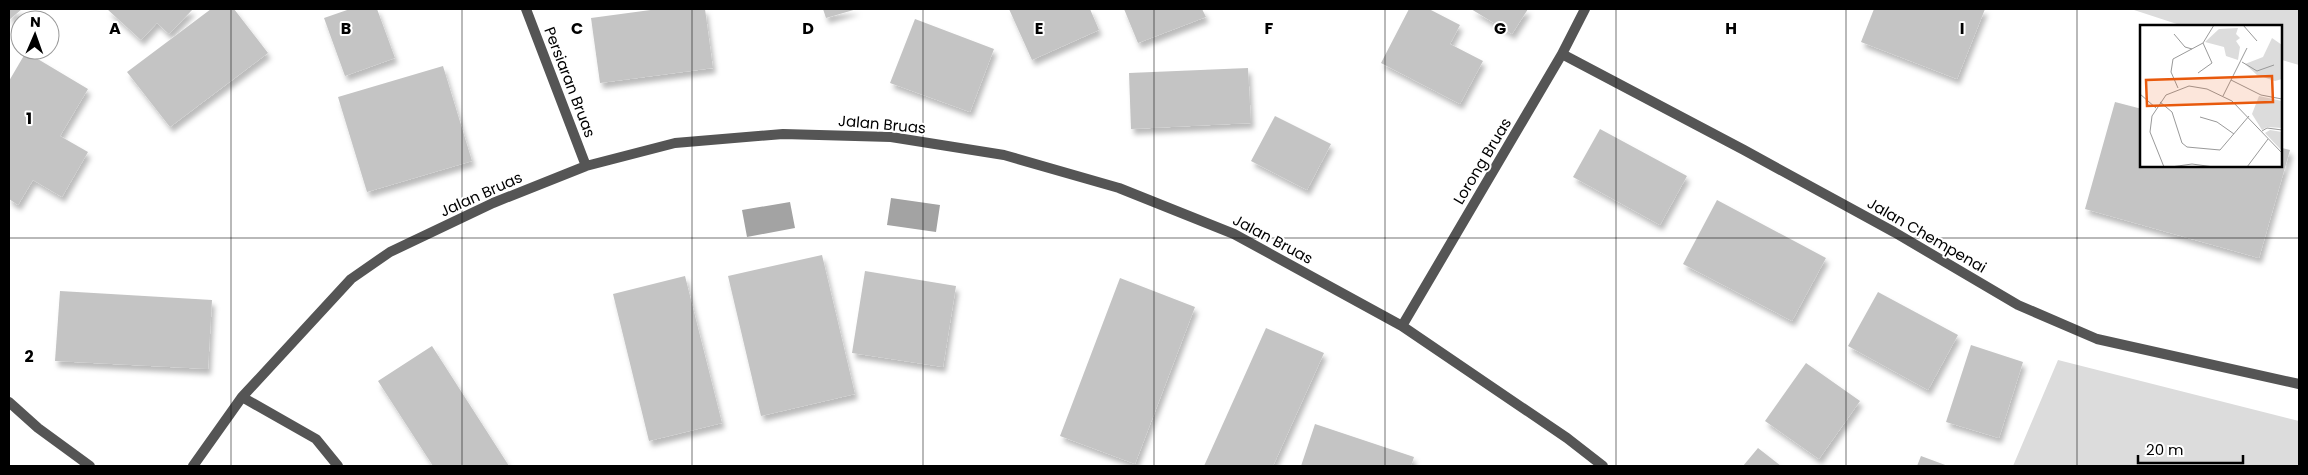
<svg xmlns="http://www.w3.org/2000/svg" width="2308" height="475" viewBox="0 0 2308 475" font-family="Poppins,sans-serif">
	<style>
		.green { fill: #dcdcdc }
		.water { fill: #a3a3a3 }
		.building { fill: #c4c4c4; filter: url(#shadow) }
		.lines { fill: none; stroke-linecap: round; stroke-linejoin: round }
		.street { stroke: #555; stroke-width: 10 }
		.grid { fill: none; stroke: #000; stroke-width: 1; stroke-opacity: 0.55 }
		.labels { text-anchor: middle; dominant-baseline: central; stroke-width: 4; stroke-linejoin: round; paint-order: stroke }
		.street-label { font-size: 15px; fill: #000; stroke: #fff }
		.inset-road { fill: none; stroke: #999; stroke-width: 1 }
		.view { fill: #e8590c; fill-opacity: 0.15; stroke: #e8590c; stroke-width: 2.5 }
		.inset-edge { fill: none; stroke: #000; stroke-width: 2.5 }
		.grid-label { font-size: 16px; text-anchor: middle; font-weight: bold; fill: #000; stroke: #fff; stroke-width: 4; stroke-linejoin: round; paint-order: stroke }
	</style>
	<defs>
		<filter id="shadow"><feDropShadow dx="3" dy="5.5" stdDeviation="2.5" flood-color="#0004"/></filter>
	</defs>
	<rect width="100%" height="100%" fill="#fff"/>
	<!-- green -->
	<path class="green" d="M2131,9h168v56l-17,-5v-34h-99z
		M2058,360l241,61v45h-286z"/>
	<!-- water -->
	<path class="water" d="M891,198l49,7 -4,27 -49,-7z
		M790,202l5,26 -48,9 -5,-27z"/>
	<!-- building -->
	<path class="building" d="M9,9h13l-13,11z
		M107,9h86l-24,25 -12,-11 -16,17z
		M211,9h23l34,44 -98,74 -43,-55z
		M350,9h27l18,49 -50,18 -21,-58z
		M658,9h47l8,59 -113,15 -9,-65z
		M823,9h34l-31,9z
		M1009,9h81l9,21 -67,30z
		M1124,9h78l4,8 -68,26z
		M1409,9h20l31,16 -10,19 33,17 -23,43 -79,-41z
		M1471,9h57l-16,25z
		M1874,9h111l-28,70 -96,-37z
		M915,19l79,30 -24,63 -80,-29z
		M26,52l62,37 -28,47 28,16 -26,45 -29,-17 -15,25 -9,-6v-118z
		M443,66l29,95 -105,31 -29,-95z
		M1248,68l3,55 -120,6 -2,-56z
		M2115,102l27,7v57h140v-18l8,2 -31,108 -174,-49z
		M1275,116l56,28 -24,46 -56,-29z
		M1600,129l87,47 -27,49 -87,-48z
		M1717,200l109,58 -34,63 -109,-57z
		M822,255l33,139 -94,22 -33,-140z
		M865,271l91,15 -13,81 -91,-14z
		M685,276l37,147 -73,18 -36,-147z
		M1120,278l75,29 -60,157 -75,-28z
		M60,291l152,9 -4,69 -153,-8z
		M1878,292l80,43 -30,55 -80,-44z
		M1266,328l58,25 -51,113h-69z
		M1971,345l52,17 -24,76 -53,-16z
		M432,346l77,120h-76l-55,-85z
		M1806,363l54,38 -41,58 -54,-38z
		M1315,424l99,33 -3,9h-110z
		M1758,448l23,18h-38z
		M1921,456l27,10h-31z"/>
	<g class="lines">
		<!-- street -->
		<path class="street" d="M526,9l60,157
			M1562,54l182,96 150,82 124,73 79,34 202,45
			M1402,326l160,-272 23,-45
			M242,397l74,42 22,27
			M9,402l29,26 52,38
			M193,466l49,-69 109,-118 39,-27 103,-49 93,-37 89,-23 108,-9 108,3 113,18 115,33 115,46 168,92 165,112 36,28"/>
	</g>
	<!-- grid -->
	<path class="grid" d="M231,9v457M462,9v457M692,9v457M923,9v457M1154,9v457M1385,9v457M1616,9v457M1846,9v457M2077,9v457M9,238h2290"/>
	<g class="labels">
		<!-- street labels -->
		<g class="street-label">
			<text transform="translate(570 82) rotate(69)">Persiaran Bruas</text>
			<text transform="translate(882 124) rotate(5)">Jalan Bruas</text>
			<text transform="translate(1482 161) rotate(-59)">Lorong Bruas</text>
			<text transform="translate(481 194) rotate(-24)">Jalan Bruas</text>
			<text transform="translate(1927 235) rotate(30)">Jalan Chempenai</text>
			<text transform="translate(1273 239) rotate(28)">Jalan Bruas</text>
		</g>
	</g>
	<!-- overview -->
	<g transform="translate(2140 25)">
		<rect width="142" height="142" fill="#fff"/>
		<path d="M98,3l-2,6 4,4 -4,3 4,6 -2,13 -12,-4 -2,-9 -19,-5 14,-13zM132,13l10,7v34l-7,2 -18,-6 -12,-11 18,-7zM119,71l23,5v27l-15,-1 -5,3 -10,-16zM130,105l12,2v19l-17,-18z" fill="#dcdcdc"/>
		<path class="inset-road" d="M103,0l14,16M34,9l11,13 7,2M102,37l15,9 17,-6M58,48l14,-10 -9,-20M91,55l30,15 21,4M38,63l-7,-16 2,-13 30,-16 11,-18M0,69l16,14M83,71l24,-48M20,77l12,10 10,31 5,4 33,3 29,-34M60,92l17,5 17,12M122,106l5,-3 15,2M24,142l-14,-35 2,-16 14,-21 23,-9 18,3 25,12 50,52M31,142l21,-3 22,3M107,142l21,-28"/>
		<path class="view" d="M132,51l1,26 -126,4 -1,-26z"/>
		<rect width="142" height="142" class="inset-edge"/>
	</g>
	<g class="grid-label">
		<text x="115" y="34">A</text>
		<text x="346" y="34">B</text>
		<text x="577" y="34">C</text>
		<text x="808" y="34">D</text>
		<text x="1039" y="34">E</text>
		<text x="1269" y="34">F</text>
		<text x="1500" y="34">G</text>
		<text x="1731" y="34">H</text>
		<text x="1962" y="34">I</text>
		<text x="29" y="124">1</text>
		<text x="29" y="362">2</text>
	</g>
	<!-- border -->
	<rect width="2308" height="475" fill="none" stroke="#000000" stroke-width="20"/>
	<!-- north arrow -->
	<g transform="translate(35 35) rotate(2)"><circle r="24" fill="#ffffff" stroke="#999999"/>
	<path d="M0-4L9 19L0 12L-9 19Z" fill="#000000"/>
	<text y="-8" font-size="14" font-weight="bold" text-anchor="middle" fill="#000000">N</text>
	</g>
	<!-- scale -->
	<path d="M2138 455v8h105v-8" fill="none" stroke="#000000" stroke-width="2.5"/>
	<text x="2146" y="455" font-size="15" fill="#000000" stroke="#ffffff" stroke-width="4" paint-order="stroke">20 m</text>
</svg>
